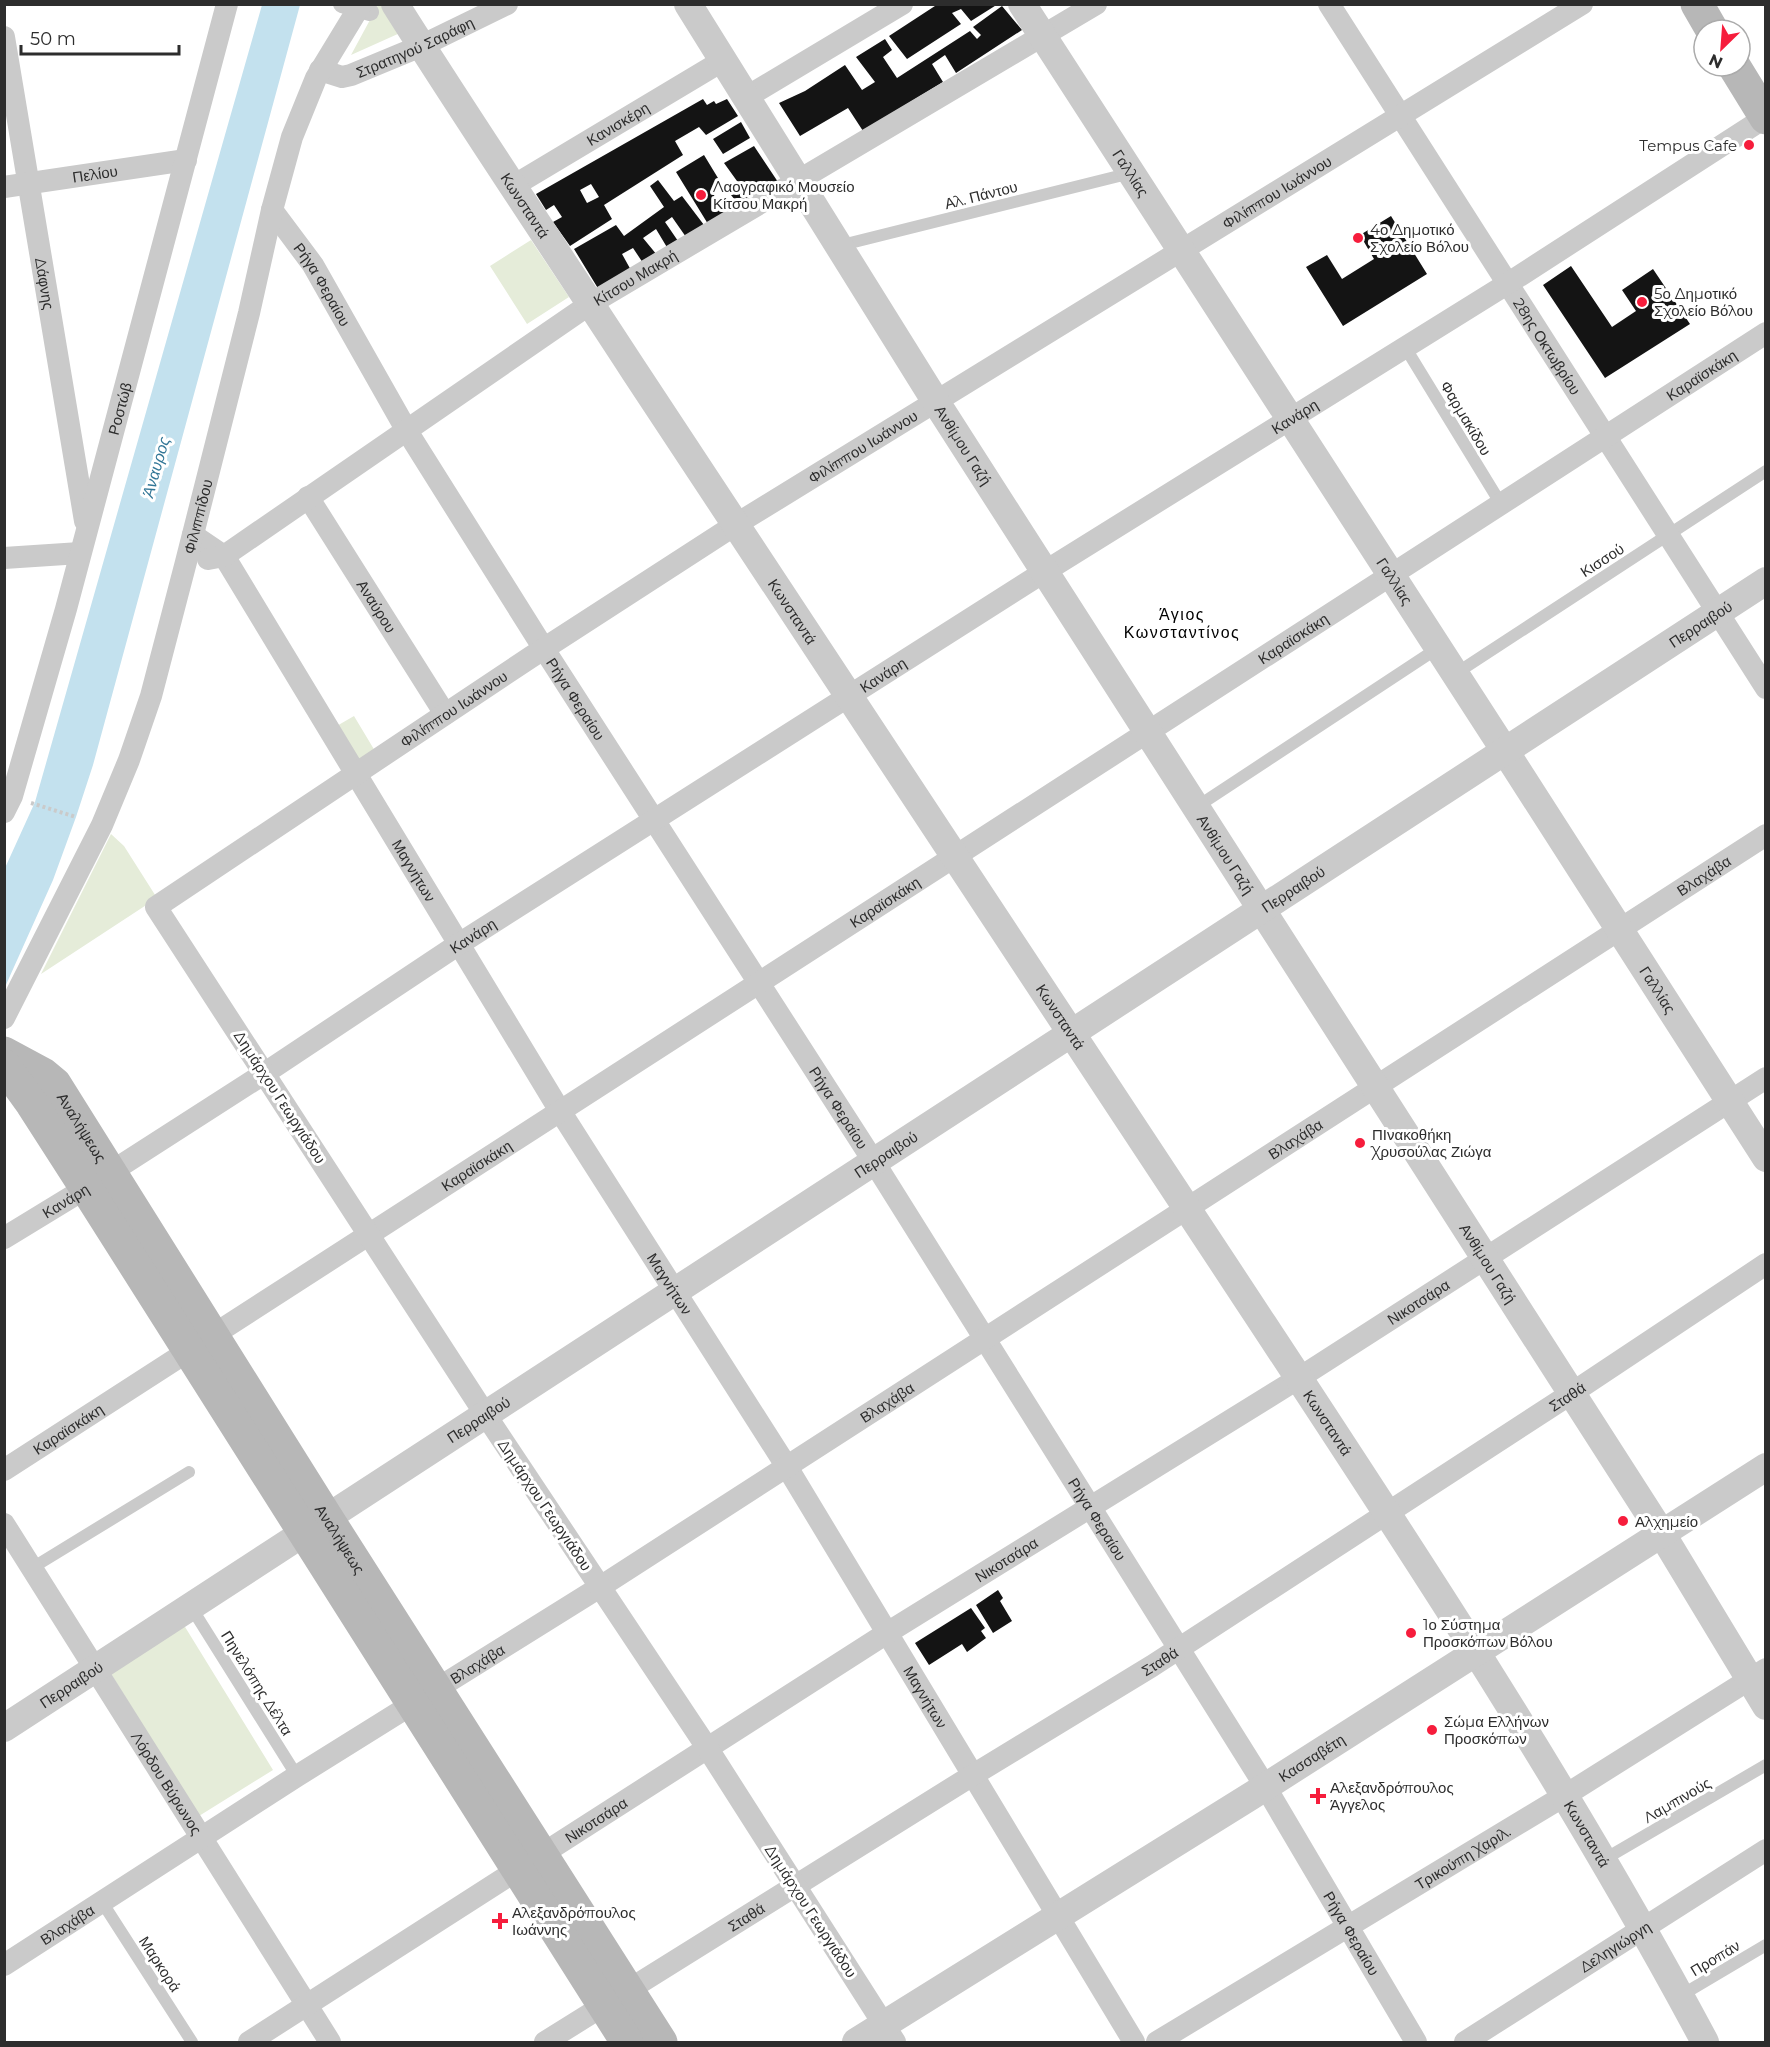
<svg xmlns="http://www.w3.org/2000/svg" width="1770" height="2047" viewBox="0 0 1770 2047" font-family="Montserrat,sans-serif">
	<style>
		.green { fill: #e5ecd9 }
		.water { fill: #c3e1ee }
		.building { fill: #141414; fill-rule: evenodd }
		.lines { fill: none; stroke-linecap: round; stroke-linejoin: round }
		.path { stroke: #cacaca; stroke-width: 4; stroke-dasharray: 3 3; stroke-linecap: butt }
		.service { stroke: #cacaca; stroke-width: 12 }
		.pedestrian { stroke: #cacaca; stroke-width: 18 }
		.minor { stroke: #cacaca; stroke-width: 22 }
		.tertiary { stroke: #cacaca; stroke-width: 28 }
		.secondary { stroke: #b7b7b7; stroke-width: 33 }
		.poi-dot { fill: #f61d3c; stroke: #fff; stroke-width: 2 }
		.labels { text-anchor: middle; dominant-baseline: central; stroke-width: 6; stroke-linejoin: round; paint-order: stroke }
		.street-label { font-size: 15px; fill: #2d2d2d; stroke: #fff }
		.poi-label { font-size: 15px; fill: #2d2d2d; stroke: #fff; text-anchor: start }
		.water-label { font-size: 16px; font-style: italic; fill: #337797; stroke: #fff }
		.neighbourhood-label { font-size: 16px; letter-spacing: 1.5px; fill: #000; stroke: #fff }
	</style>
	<rect width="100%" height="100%" fill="#fff"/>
	<!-- green -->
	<path class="green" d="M378,5h7l15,28 -49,22z
		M531,240l38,57 -42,27 -37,-58z
		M354,716l21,35 -18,11 -22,-35z
		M111,834l13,12 33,52 -116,76z
		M182,1622l91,148 -74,46 -91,-147z"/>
	<!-- water -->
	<path class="water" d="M262,5h38l-207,760 -17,52 -23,63 -48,107v-119l30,-66z"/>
	<!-- building -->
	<path class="building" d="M938,4h60l-27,17 -10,-12 -9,4 9,11 -54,35 -18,-23z
		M1002,6l20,24 -66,43 -11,-18 -13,9 11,18 -80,49 -15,-23 -48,28 -21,-33 26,-12 40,-26 17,25 13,-8 -19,-25 29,-18 7,11 -9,7 14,21 73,-47 7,8 4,-4 -8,-8z
		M703,99l4,6 7,-4 2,3 11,-5 11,17 -32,19 -7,-8 -24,14 8,14 -79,50 8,14 -42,27 -17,-24 9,-5 -8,-12 -8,5 -10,-16zM591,184l8,13 -12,6 -7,-13z
		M741,122l9,16 -27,16 -10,-15z
		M754,146l24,36 -39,23 -8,-10 11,-7 -18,-25z
		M704,155l17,28 -10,7 14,24 -17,10 -32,-52z
		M658,180l16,21 8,-5 22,29 -18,12 -14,-20 -7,5 13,19 -10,8 -12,-20 -13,9 14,17 -14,8 -10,-15 -11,6 10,18 -33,18 -25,-41 42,-24 8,11 40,-29 -14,-21z
		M1391,216l36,58 -84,52 -37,-59 21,-12 15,24 32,-20 -14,-24z
		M1571,266l41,61 24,-16 -14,-21 31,-21 37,55 -85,54 -62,-93z
		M998,1590l5,8 -3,3 12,20 -19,12 -17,-28z
		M971,1608l14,20 -4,3 5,7 -19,14 -5,-8 -33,21 -14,-22z"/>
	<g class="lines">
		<!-- path -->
		<path class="path" d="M31,803l45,14"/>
		<!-- service -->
		<path class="service" d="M838,246l293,-73
			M1405,347l96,157
			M1455,674l311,-203
			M1195,808l243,-160
			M32,1568l157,-96
			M191,1607l106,169
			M1603,1860l163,-95
			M102,1902l90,140
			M1680,1996l86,-51"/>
		<!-- pedestrian -->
		<path class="pedestrian" d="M342,4l28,8"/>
		<!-- minor -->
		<g class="minor">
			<path id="s1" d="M1329,4l437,684"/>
			<path id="s2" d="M4,37l81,484"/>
			<path id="s3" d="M320,70l22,7 9,-2 70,-29 86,-42"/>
			<path d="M745,98l157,-94"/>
			<path id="s4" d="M513,186l209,-125"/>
			<path id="s5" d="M4,187l182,-27"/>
			<path id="s6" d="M272,210l41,55 94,166 137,218 330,513 391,624 151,256"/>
			<path id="s7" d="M308,497l137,217"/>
			<path id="s8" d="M193,535l31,21 336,555 227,356 347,575"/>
			<path d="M4,558l76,-5"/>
			<path id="s9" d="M208,559l16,-3 366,-252 506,-300"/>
			<path id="s10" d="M4,812l8,-16 54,-187 161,-605"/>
			<path id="s11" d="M4,1018l98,-193 27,-65 22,-64 35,-134 63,-249 23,-103 20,-73 24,-59 45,-74"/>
			<path id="s12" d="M4,1238l82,-50 179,-115 194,-129 585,-372 463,-288 259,-167"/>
			<path id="s13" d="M4,1470l1762,-1137"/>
			<path id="s14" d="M4,1524l326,518"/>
			<path id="s15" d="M4,1965l293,-189 303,-189 1166,-752"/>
			<path id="s16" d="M249,2042l638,-409 412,-255 467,-300"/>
			<path id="s17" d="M545,2042l428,-267 179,-109 420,-273 194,-129"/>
			<path id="s18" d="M895,2042l-187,-293 -223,-335 -329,-507 375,-250 204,-132 847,-521"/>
			<path id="s19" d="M1157,2042l407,-246 202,-127"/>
			<path id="s20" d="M1465,2042l301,-192"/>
		</g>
		<!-- tertiary -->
		<g class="tertiary">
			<path id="s21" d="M395,4c78,124 160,245 240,368 196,298 394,595 590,894 167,254 337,508 480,776"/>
			<path id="s22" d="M688,4l248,398 726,1132 104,172"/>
			<path id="s23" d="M1022,4l483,747 261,407"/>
			<path id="s24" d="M4,1728l1762,-1147"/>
			<path id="s25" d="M856,2042l395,-246 515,-329"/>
		</g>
		<!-- secondary -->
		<g class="secondary">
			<path d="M1697,4l15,26"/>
			<path d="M1734,66l32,52"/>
			<path id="s26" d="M4,1053l39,21 12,10 272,434 334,524"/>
			<path d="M4,1065l28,39 54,84 541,854"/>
		</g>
	</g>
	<!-- markers -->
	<g class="poi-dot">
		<circle cx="1749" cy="145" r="6"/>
		<circle cx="701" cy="195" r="6"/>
		<circle cx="1358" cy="238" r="6"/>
		<circle cx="1642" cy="302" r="6"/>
		<circle cx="1360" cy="1143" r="6"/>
		<circle cx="1623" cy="1521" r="6"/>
		<circle cx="1411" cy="1633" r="6"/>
		<circle cx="1432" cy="1730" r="6"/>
		<path d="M1315 1787h6v6h6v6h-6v6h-6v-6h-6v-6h6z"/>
		<path d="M497 1912h6v6h6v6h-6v6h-6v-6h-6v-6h6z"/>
	</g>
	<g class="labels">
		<!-- street labels -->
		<g class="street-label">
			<text stroke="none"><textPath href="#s3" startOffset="102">Στρατηγού Σαράφη</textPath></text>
			<text stroke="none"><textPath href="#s4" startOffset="122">Κανισκέρη</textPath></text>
			<text stroke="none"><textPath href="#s23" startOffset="201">Γαλλίας</textPath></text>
			<text stroke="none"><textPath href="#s5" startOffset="92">Πελίου</textPath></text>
			<text stroke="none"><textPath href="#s18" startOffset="2684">Φιλίππου Ιωάννου</textPath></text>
			<text transform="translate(981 195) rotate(-14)">Αλ. Πάντου</text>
			<text stroke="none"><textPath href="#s21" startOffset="240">Κωνσταντά</textPath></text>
			<text stroke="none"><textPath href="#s9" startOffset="513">Κίτσου Μακρή</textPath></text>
			<text stroke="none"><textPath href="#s2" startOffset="250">Δάφνης</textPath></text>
			<text stroke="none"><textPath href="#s6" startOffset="90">Ρήγα Φεραίου</textPath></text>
			<text stroke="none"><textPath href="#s1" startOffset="406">28ης Οκτωβρίου</textPath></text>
			<text stroke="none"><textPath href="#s13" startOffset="2020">Καραϊσκάκη</textPath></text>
			<text stroke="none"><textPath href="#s10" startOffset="420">Ροστώβ</textPath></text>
			<text stroke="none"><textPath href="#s12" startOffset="1530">Κανάρη</textPath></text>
			<text transform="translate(1466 418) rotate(59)">Φαρμακίδου</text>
			<text stroke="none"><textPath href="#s22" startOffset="520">Ανθίμου Γαζή</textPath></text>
			<text stroke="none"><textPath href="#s18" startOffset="2198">Φιλίππου Ιωάννου</textPath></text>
			<text stroke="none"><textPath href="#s11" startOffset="540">Φιλιππίδου</textPath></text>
			<text transform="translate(1602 560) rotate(-33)">Κισσού</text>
			<text stroke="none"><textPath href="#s23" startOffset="687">Γαλλίας</textPath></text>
			<text stroke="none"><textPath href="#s7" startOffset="129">Αναύρου</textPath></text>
			<text stroke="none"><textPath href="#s21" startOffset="726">Κωνσταντά</textPath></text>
			<text stroke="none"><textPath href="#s24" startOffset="2024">Περραιβού</textPath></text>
			<text stroke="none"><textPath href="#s13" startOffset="1534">Καραϊσκάκη</textPath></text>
			<text stroke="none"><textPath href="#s12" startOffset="1044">Κανάρη</textPath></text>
			<text stroke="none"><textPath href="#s6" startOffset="576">Ρήγα Φεραίου</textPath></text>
			<text stroke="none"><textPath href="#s18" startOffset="1712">Φιλίππου Ιωάννου</textPath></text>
			<text stroke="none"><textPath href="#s22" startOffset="1006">Ανθίμου Γαζή</textPath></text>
			<text stroke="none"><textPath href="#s8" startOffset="405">Μαγνήτων</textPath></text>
			<text stroke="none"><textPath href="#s15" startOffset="2019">Βλαχάβα</textPath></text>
			<text stroke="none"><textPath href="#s24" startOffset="1538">Περραιβού</textPath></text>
			<text stroke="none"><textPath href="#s13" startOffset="1048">Καραϊσκάκη</textPath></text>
			<text stroke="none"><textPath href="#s12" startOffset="558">Κανάρη</textPath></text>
			<text stroke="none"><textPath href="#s23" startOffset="1173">Γαλλίας</textPath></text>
			<text stroke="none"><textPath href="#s21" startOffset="1212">Κωνσταντά</textPath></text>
			<text transform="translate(280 1097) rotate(57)">Δημάρχου Γεωργιάδου</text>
			<text stroke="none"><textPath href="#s6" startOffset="1062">Ρήγα Φεραίου</textPath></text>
			<text stroke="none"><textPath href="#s26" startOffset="111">Αναλήψεως</textPath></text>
			<text stroke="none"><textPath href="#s15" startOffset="1533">Βλαχάβα</textPath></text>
			<text stroke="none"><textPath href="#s24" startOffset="1052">Περραιβού</textPath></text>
			<text stroke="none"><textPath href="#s13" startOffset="562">Καραϊσκάκη</textPath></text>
			<text stroke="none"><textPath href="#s12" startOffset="72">Κανάρη</textPath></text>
			<text stroke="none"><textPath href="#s22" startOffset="1492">Ανθίμου Γαζή</textPath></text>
			<text stroke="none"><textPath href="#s8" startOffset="891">Μαγνήτων</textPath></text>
			<text stroke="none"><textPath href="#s16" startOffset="1384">Νικοτσάρα</textPath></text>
			<text stroke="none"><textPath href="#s17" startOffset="1209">Σταθά</textPath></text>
			<text stroke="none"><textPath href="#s15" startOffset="1047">Βλαχάβα</textPath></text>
			<text stroke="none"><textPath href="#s24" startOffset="566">Περραιβού</textPath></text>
			<text stroke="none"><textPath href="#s21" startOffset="1698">Κωνσταντά</textPath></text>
			<text stroke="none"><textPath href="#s13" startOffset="76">Καραϊσκάκη</textPath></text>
			<text transform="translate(545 1505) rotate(56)">Δημάρχου Γεωργιάδου</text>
			<text stroke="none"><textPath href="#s6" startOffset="1548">Ρήγα Φεραίου</textPath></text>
			<text stroke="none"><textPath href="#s26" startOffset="597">Αναλήψεως</textPath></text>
			<text stroke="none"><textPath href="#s16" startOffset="898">Νικοτσάρα</textPath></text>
			<text stroke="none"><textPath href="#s17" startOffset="723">Σταθά</textPath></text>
			<text stroke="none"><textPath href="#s15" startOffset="561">Βλαχάβα</textPath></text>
			<text transform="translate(257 1683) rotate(58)">Πηνελόπης Δέλτα</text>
			<text stroke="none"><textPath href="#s24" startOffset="80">Περραιβού</textPath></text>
			<text stroke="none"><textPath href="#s8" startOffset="1377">Μαγνήτων</textPath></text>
			<text stroke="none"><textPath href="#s25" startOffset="537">Κασσαβέτη</textPath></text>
			<text stroke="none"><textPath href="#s14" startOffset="306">Λόρδου Βύρωνος</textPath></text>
			<text transform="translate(1677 1800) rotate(-30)">Λαμπινούς</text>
			<text stroke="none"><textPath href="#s16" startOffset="412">Νικοτσάρα</textPath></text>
			<text stroke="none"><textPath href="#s21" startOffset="2184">Κωνσταντά</textPath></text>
			<text stroke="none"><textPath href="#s19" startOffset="357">Τρικούπη Χαριλ.</textPath></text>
			<text transform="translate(811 1911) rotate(57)">Δημάρχου Γεωργιάδου</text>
			<text stroke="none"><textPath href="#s17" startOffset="237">Σταθά</textPath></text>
			<text stroke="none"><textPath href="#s15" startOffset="75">Βλαχάβα</textPath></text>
			<text stroke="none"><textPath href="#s6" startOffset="2034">Ρήγα Φεραίου</textPath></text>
			<text stroke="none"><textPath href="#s20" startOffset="178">Δεληγιώργη</textPath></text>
			<text transform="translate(1715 1958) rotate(-31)">Προπάν</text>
			<text transform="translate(160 1964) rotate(57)">Μαρκορά</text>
		</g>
		<!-- poi labels -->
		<g class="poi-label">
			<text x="1737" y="145" text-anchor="end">Tempus Cafe</text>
			<text x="713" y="186">Λαογραφικό Μουσείο<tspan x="713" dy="17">Κίτσου Μακρή</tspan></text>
			<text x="1370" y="229">4ο Δημοτικό<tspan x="1370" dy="17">Σχολείο Βόλου</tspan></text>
			<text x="1654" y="293">5ο Δημοτικό<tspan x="1654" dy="17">Σχολείο Βόλου</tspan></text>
			<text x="1372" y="1134">ΠΙνακοθήκη<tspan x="1372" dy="17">Χρυσούλας Ζιώγα</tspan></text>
			<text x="1635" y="1521">Αλχημείο</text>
			<text x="1423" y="1624">1ο Σύστημα<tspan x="1423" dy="17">Προσκόπων Βόλου</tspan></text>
			<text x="1444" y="1721">Σώμα Ελλήνων<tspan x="1444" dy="17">Προσκόπων</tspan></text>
			<text x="1330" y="1787">Αλεξανδρόπουλος<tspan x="1330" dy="17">Άγγελος</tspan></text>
			<text x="512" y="1912">Αλεξανδρόπουλος<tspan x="512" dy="17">Ιωάννης</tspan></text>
		</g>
		<!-- water labels -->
		<g class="water-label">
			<text transform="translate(156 467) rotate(-74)">Άναυρος</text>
		</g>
		<!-- neighbourhood labels -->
		<g class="neighbourhood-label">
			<text x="1182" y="614">Άγιος<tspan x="1182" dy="18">Κωνσταντίνος</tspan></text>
		</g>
	</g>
	<!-- border -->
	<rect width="1770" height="2047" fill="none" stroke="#2d2d2d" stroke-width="12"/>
	<!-- north arrow -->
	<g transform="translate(1722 48) rotate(205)"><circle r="28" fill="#ffffff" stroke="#ababab" stroke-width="1.5"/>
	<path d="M0-4.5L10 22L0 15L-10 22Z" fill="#f61d3c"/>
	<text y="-9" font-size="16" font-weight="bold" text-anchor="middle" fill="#2d2d2d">N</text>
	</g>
	<!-- scale -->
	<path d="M21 45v9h158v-9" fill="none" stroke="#2d2d2d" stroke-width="3"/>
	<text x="30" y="45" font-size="18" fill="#2d2d2d" stroke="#ffffff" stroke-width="4.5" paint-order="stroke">50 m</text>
</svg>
